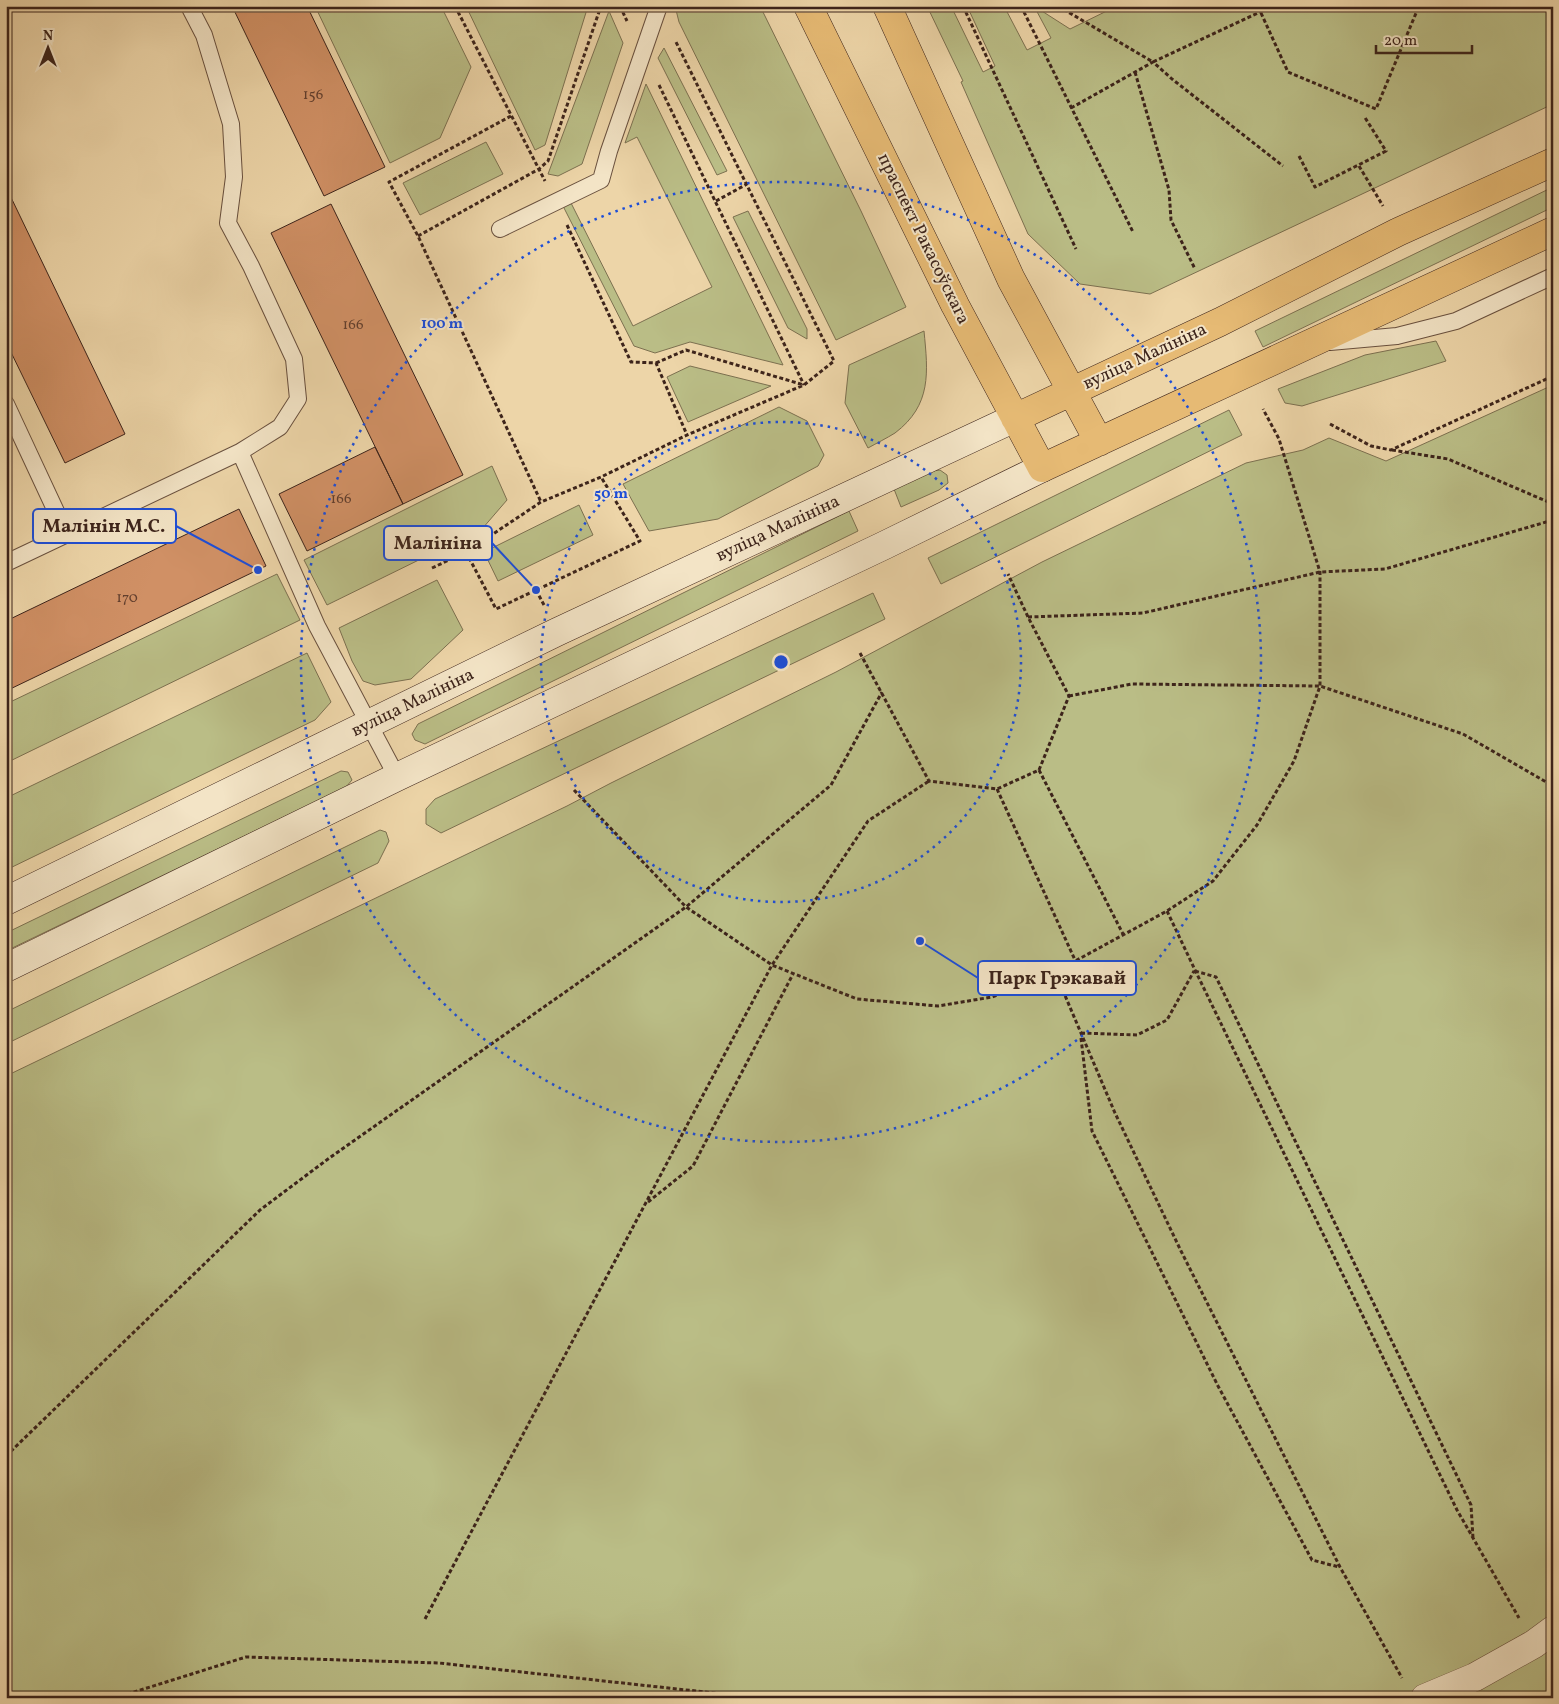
<svg xmlns="http://www.w3.org/2000/svg" width="1559" height="1704" viewBox="0 0 1559 1704" font-family="Vollkorn,serif">
	<style>
		.green { fill: #babd86; stroke: #7c7050 }
		.building { fill: #d09065; stroke: #3d241b }
		.lines { fill: none; stroke-linecap: round; stroke-linejoin: round }
		.lane-casing { stroke: #69503e; stroke-width: 18 }
		.street-casing { stroke: #69503e; stroke-width: 29 }
		.secondary-casing { stroke: #3d241b; stroke-width: 29 }
		.primary-casing { stroke: #3d241b; stroke-width: 29 }
		.path { stroke: #3d241b; stroke-width: 3; stroke-dasharray: 4 2.5; stroke-linecap: butt }
		.lane { stroke: #f3e4c6; stroke-width: 16 }
		.street { stroke: #f3e4c6; stroke-width: 28 }
		.secondary { stroke: #f3e4c6; stroke-width: 28 }
		.primary { stroke: #e6ba74; stroke-width: 28 }
		.ring { fill: none; stroke: #1d4ed8; stroke-width: 2.5; stroke-dasharray: 2.5 5 }
		.labels { text-anchor: middle; dominant-baseline: central; stroke-width: 4; stroke-linejoin: round; paint-order: stroke }
		.number-label { font-size: 15px; fill: #623f2e }
		.street-label { font-size: 18px; fill: #3d241b; stroke: #f3e4c6 }
		.centre { fill: #1d4ed8; stroke: #f3e4c6; stroke-width: 2.5 }
		.ring-label { font-size: 15px; text-anchor: middle; font-weight: bold; fill: #1d4ed8; stroke: #f3e4c6; stroke-width: 4; stroke-linejoin: round; paint-order: stroke }
		.leader { fill: none; stroke: #1d4ed8; stroke-width: 2 }
		.callout-dot { fill: #1d4ed8; stroke: #f3e4c6; stroke-width: 2 }
		.callout { fill: #f3e4c6; stroke: #1d4ed8; stroke-width: 2 }
		.callout-label { font-size: 19px; text-anchor: middle; font-weight: bold; fill: #3d241b }
	</style>
	<rect width="100%" height="100%" fill="#edd5a8"/>
	<filter id="stains"><feTurbulence type="fractalNoise" baseFrequency=".004" numOctaves="4"/><feColorMatrix values="0 0 0 0 .2 0 0 0 0 .09 0 0 0 0 .02 0 0 0 .5 -.17"/></filter>
	<radialGradient id="worn" r=".72"><stop offset=".6" stop-color="#630" stop-opacity="0"/><stop offset="1" stop-color="#630" stop-opacity=".3"/></radialGradient>
	<!-- green -->
	<path class="green" d="M315,6h126l30,61 -31,71 -50,25z
		M466,6h122l-43,139 -10,5z
		M675,6h85l101,205 45,96 -70,33 -157,-318z
		M927,6h24l32,66 12,-6 -28,-60h37l23,44 24,-12 -17,-32 36,23 47,-23h436v98l-403,190 -70,-10 -52,-50 -67,-152 2,-1z
		M609,11l14,32 -41,121 -24,12 -10,-2z
		M664,48l63,123 -10,4 -59,-117z
		M646,84l137,281 -93,-23 -35,11 -21,-7 -71,-140 7,-5 63,125 79,-39 -75,-150 -12,6z
		M486,142l17,32 -83,41 -17,-32z
		M1553,187v20l-290,140 -8,-16z
		M748,211l59,118v10l-19,-11 -55,-111z
		M924,331c4,41 8,74 -29,102 -8,5 -18,10 -27,15l-23,-45 4,-38z
		M1436,341l10,20 -144,45 -17,-3 -7,-14 87,-34z
		M690,366l81,20 -83,36 -21,-45z
		M1553,385v1313h-1547v-622l561,-270 44,-23 225,-111 206,-110 204,-99 57,-13 26,-12 57,23z
		M779,407l28,14 17,34 -6,11 -100,53 -69,12 -26,-47z
		M1229,410l13,25 -301,149 -13,-26z
		M492,466l15,34 -25,29 -155,76 -23,-45z
		M940,470l7,5 1,8 -9,7 -38,17 -7,-18 38,-18z
		M579,505l14,30 -95,46 -14,-29z
		M849,511l9,20 -433,213 -10,-4 -3,-6 6,-10z
		M277,574l23,46 -294,143v-59z
		M437,580l26,50 -52,49 -36,6 -12,-4 -11,-20 -13,-33z
		M873,593l12,26 -444,214 -15,-9v-15l9,-10z
		M307,653l24,49 -16,18 -309,150v-72z
		M341,771l7,1 4,8 -6,7 -340,164v-18z
		M380,830l6,2 3,9 -11,22 -372,181v-32z"/>
	<!-- building -->
	<path class="building" d="M232,6h75l78,161 -61,29z
		M6,187l119,247 -60,29 -59,-121z
		M331,204l132,271 -60,29 -132,-271z
		M375,447l28,57 -96,47 -28,-57z
		M239,509l27,57 -260,125v-70z"/>
	<g class="lines">
		<defs>
			<path id="lane" d="M189,6l15,29 27,89 3,53 -6,46 23,43 43,93 4,40 -18,28 -40,25 77,174 80,151
				M500,229l101,-49 8,-29 50,-145
				M1330,342l67,-6 59,-15 97,-45
				M6,404l61,131
				M6,563l234,-111"/>
			<path id="street" d="M1425,1698l50,-21 59,-33 19,-14"/>
			<path id="secondary" d="M6,901l551,-269 458,-214
				M6,968l391,-191 488,-232 157,-77"/>
			<path id="primary" d="M808,6l147,299 87,163 511,-237
				M887,6l124,273 88,163
				M1015,418l205,-96 178,-90 155,-70"/>
		</defs>
		<!-- lane casing -->
		<use href="#lane" class="lane-casing"/>
		<!-- street casing -->
		<use href="#street" class="street-casing"/>
		<!-- secondary casing -->
		<use href="#secondary" class="secondary-casing"/>
		<!-- primary casing -->
		<use href="#primary" class="primary-casing"/>
		<!-- path -->
		<path class="path" d="M455,6l90,175
			M620,6l7,15
			M963,6l113,243
			M1021,6l112,226
			M1058,6l95,56 120,-56
			M1261,13l27,59 88,37 43,-103
			M1135,72l34,118 2,30 24,49
			M659,85l145,300
			M1071,108l82,-46 19,17 111,87
			M511,116l-122,66 29,54 123,266
			M1299,156l16,31 71,-36 -22,-35
			M1359,166l24,40
			M716,201l31,-17
			M567,225l64,137 25,1 31,72
			M418,236l121,-67 9,-8 53,-155
			M656,363l30,-13 118,35
			M1330,424l41,22 20,4 162,-74
			M1392,450l56,9 105,45
			M466,552l30,57 144,-68 -39,-64
			M432,568l34,-16 75,-50 60,-25 86,-42 117,-50 30,-24 -159,-321
			M536,590l8,15
			M1028,617l115,-4 177,-41 65,-3 168,-49
			M860,653l69,128 68,8 42,-19 30,-74 -41,-79 -20,-43
			M1069,696l63,-12 188,2 143,48 90,52
			M1039,770l84,164
			M997,789l78,171
			M574,790l112,117 86,58 85,34 81,7 54,-9 63,-25 112,-61 46,-30 44,-56 37,-64 26,-75v-114l-41,-133 -16,-30
			M1167,911l28,59 262,540 62,108
			M1195,971l21,6 255,528 2,33
			M1055,972l60,141 66,138 159,316 62,111
			M1081,1033l56,2 30,-15 27,-49
			M1081,1038l11,93 126,255 94,174 27,7
			M648,1202l45,-36 100,-192
			M6,1456l254,-246 68,-51 358,-252 145,-122 51,-93
			M425,1619l347,-654 96,-144 61,-40
			M115,1698l131,-41 193,6 275,30 28,5"/>
		<!-- lane -->
		<use href="#lane" class="lane"/>
		<!-- street -->
		<use href="#street" class="street"/>
		<!-- secondary -->
		<use href="#secondary" class="secondary"/>
		<!-- primary -->
		<use href="#primary" class="primary"/>
	</g>
	<!-- distance rings -->
	<g class="ring">
		<circle cx="781" cy="662" r="240"/>
		<circle cx="781" cy="662" r="480"/>
	</g>
	<g class="labels">
		<!-- number labels -->
		<g class="number-label">
			<text x="313" y="95">156</text>
			<text x="353" y="325">166</text>
			<text x="341" y="499">166</text>
			<text x="127" y="598">170</text>
		</g>
		<!-- street labels -->
		<g class="street-label">
			<text transform="translate(923 239) rotate(64)">праспект Ракасоўскага</text>
			<text transform="translate(1145 357) rotate(-25)">вуліца Малініна</text>
			<text transform="translate(778 529) rotate(-25)">вуліца Малініна</text>
			<text transform="translate(413 703) rotate(-26)">вуліца Малініна</text>
		</g>
	</g>
	<circle cx="781" cy="662" r="8" class="centre"/>
	<g class="ring-label">
		<text x="442" y="328">100 m</text>
		<text x="611" y="498">50 m</text>
	</g>
	<!-- callouts -->
	<path class="leader" d="M258 570L176 526M536 590L492 543M920 941L978 978"/>
	<g class="callout-dot">
		<circle cx="258" cy="570" r="5"/>
		<circle cx="536" cy="590" r="5"/>
		<circle cx="920" cy="941" r="5"/>
	</g>
	<g class="callout">
		<rect x="33" y="509" width="143" height="34" rx="5"/>
		<rect x="384" y="526" width="108" height="34" rx="5"/>
		<rect x="978" y="961" width="158" height="34" rx="5"/>
	</g>
	<g class="callout-label">
		<text x="104" y="532">Малінін М.С.</text>
		<text x="438" y="549">Малініна</text>
		<text x="1057" y="984">Парк Грэкавай</text>
	</g>
	<!-- margin -->
	<rect width="1559" height="1704" fill="none" stroke="#edd5a8" stroke-width="25"/>
	<rect x="8" y="8" width="1544" height="1689" fill="none" stroke="#3d241b" stroke-width="2.5"/>
	<rect x="12" y="12" width="1534" height="1679" fill="none" stroke="#3d241b"/>
	<!-- north arrow -->
	<g transform="translate(48 48)" stroke="#f3e4c6" stroke-width="4" paint-order="stroke">
	<path d="M0-4L9 19L0 12L-9 19Z" fill="#3d241b"/>
	<text y="-8" font-size="14" font-weight="bold" text-anchor="middle" fill="#3d241b">N</text>
	</g>
	<!-- scale -->
	<path d="M1376 45v8h96v-8" fill="none" stroke="#3d241b" stroke-width="2.5"/>
	<text x="1384" y="45" font-size="15" fill="#3d241b" stroke="#f3e4c6" stroke-width="4" paint-order="stroke">20 m</text>
	<rect width="100%" height="100%" filter="url(#stains)"/>
	<rect width="100%" height="100%" fill="url(#worn)"/>
</svg>
